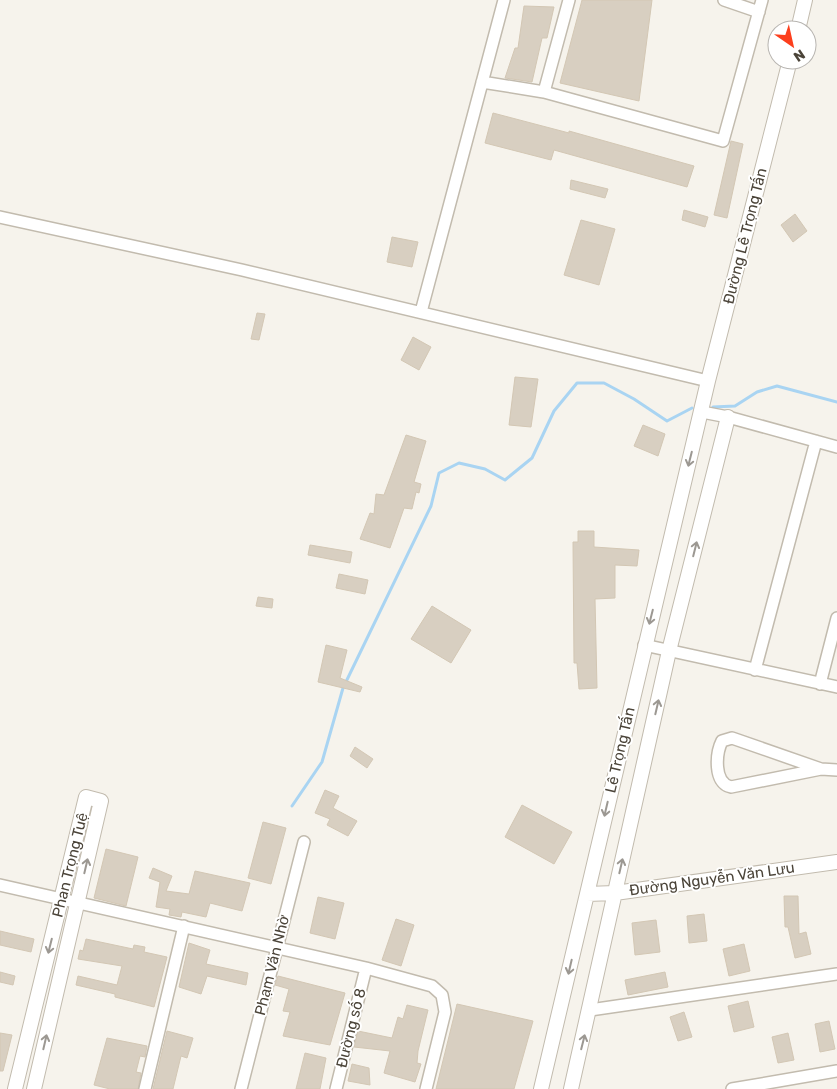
<svg xmlns="http://www.w3.org/2000/svg" width="837" height="1089" viewBox="0 0 837 1089" font-family="Rubik,sans-serif">
	<style>
		.lines { fill: none; stroke-linecap: round; stroke-linejoin: round }
		.stream { stroke: #a9d4f2; stroke-width: 3 }
		.building { fill: #d8cfc1; stroke: #d3c7b4 }
		.minor-casing { stroke: #c2bbae; stroke-width: 14 }
		.tertiary-casing { stroke: #c2bbae; stroke-width: 16 }
		.minor { stroke: #fff; stroke-width: 11 }
		.tertiary { stroke: #fff; stroke-width: 14 }
		.oneway { stroke: #9c9892 }
		.labels { text-anchor: middle; dominant-baseline: central; stroke-width: 4; stroke-linejoin: round; paint-order: stroke }
		.street-label { font-size: 15px; fill: #4b4439; stroke: #fff }
	</style>
	<rect width="100%" height="100%" fill="#f6f3ec"/>
	<g class="lines">
		<!-- stream -->
		<path class="stream" d="M713,407l22,-1 22,-14 20,-6 60,16
			M292,806l30,-44 21,-74 88,-182 8,-33 20,-10 26,6 20,11 27,-22 22,-47 23,-28h27l30,16 33,22 25,-13"/>
	</g>
	<!-- building -->
	<path class="building" d="M582,0h70l-13,101 -79,-18z
		M524,6l30,1 -7,31h-5l-10,44 -27,-4 10,-30h3z
		M493,113l76,20v-2l125,35 -7,21 -133,-37 -3,10 -66,-17z
		M731,141l12,3 -16,74 -13,-3z
		M571,180l37,9 -3,9 -35,-9z
		M684,210l24,7 -3,10 -23,-7z
		M795,214l12,17 -14,11 -12,-17z
		M581,220l34,9 -16,56 -35,-10z
		M392,237l26,5 -6,25 -25,-5z
		M257,313l8,1 -6,26 -8,-1z
		M413,337l18,10 -12,23 -18,-10z
		M515,377l23,2 -7,48 -22,-2z
		M643,425l22,9 -7,22 -24,-10z
		M406,435l20,6 -12,41 7,2 -2,9 -3,-1 -4,17 -8,-1 -14,40 -30,-9 10,-26 4,1 2,-20 8,1z
		M578,531h16v16l45,3 -2,16 -22,-1v33l-20,1 2,89 -18,1 -2,-26h-3l-1,-121h5z
		M310,545l42,7 -2,11 -42,-8z
		M339,574l29,6 -3,14 -29,-6z
		M258,597l15,2 -1,9 -16,-2z
		M432,606l39,24 -20,33 -40,-24z
		M326,645l21,5 -7,28 22,9 -2,5 -42,-10z
		M355,747l18,12 -6,9 -17,-12z
		M325,790l14,6 -6,12 24,13 -9,15 -21,-11 3,-6 -15,-6z
		M522,805l50,27 -18,32 -49,-27z
		M263,822l23,6 -15,56 -23,-6z
		M106,849l32,8 -12,49 -32,-8z
		M153,868l19,8 -6,15 23,3 6,-23 55,12 -8,28 -32,-8 -4,14 -24,-5 -1,5 -12,-2 1,-6 -14,-2 4,-25 -11,-4z
		M784,896h14l1,38 7,-2 5,22 -16,4 -7,-31h-3z
		M318,897l26,6 -9,36 -25,-6z
		M704,914l3,27 -18,2 -2,-27z
		M396,919l18,6 -13,41 -19,-6z
		M656,920l4,32 -25,3 -3,-32z
		M0,931l34,8 -3,13 -31,-7z
		M86,939l47,10 1,-4 11,2 -1,5 23,5 -13,50 -39,-10v-3l-39,-9 2,-9 39,9 5,-19 -44,-7 2,-9 3,1z
		M189,943l21,7 -4,14 42,9 -2,12 -39,-9 -6,18 -22,-7z
		M744,944l6,27 -21,5 -6,-27z
		M0,972l15,4 -2,9 -13,-3z
		M665,972l3,15 -40,8 -3,-15z
		M278,976l67,17 -15,52 -47,-9 7,-24 -7,-1 6,-22 -14,-4z
		M748,1001l6,26 -20,5 -6,-26z
		M457,1004l76,17 -19,68h-78z
		M407,1005l21,5 -10,41 -1,12 4,1 -6,18 -31,-9 6,-22 -36,-4 4,-16 34,7 6,-21 5,2z
		M684,1012l8,25 -14,4 -8,-24z
		M829,1021l6,28 -15,3 -5,-28z
		M167,1031l26,7 -6,20 -6,-2 -8,33h-20z
		M0,1033l12,2 -9,36h-3z
		M788,1033l6,27 -16,3 -6,-26z
		M107,1038l40,8 -2,11 -5,-1 -4,16 5,1 -3,16h-28l-16,-4z
		M305,1053l21,5 -6,31h-24z
		M352,1064l17,4 1,17 -22,-4z"/>
	<g class="lines">
		<defs>
			<path id="minor" d="M724,0l35,12
				M482,82l62,10 179,49 39,-141
				M544,92l25,-92
				M0,217l242,53 466,111
				M421,312l83,-312
				M702,412l26,5 109,30
				M644,645l193,42
				M755,670l61,-229
				M820,684l17,-66
				M821,769l-90,18c-18,-4 -15,-34 -9,-46l10,-3 89,31 16,1
				M0,885l366,83 66,18 10,9 3,17 -19,77
				M590,1010l247,-36
				M145,1089l39,-163
				M241,1089l63,-247
				M336,1089l30,-121
				M732,1089l105,-18"/>
			<path id="tertiary" d="M798,30l7,-30
				M587,894l28,-1 222,-31
				M15,1089l71,-292 15,4 -67,288
				M541,1089l167,-708 82,-321
				M571,1089l98,-438 59,-234"/>
		</defs>
		<!-- minor casing -->
		<use href="#minor" class="minor-casing"/>
		<!-- tertiary casing -->
		<use href="#tertiary" class="tertiary-casing"/>
		<!-- minor -->
		<use href="#minor" class="minor"/>
		<!-- tertiary -->
		<use href="#tertiary" class="tertiary"/>
	</g>
	<!-- one-way arrows -->
	<defs><path id="oneway-shaft" d="M-6 0H5M1.5-3L5.5 0L1.5 3" fill="none" stroke-width="1.6" stroke-linecap="round" stroke-linejoin="round" transform="scale(1.25)"/></defs>
	<g class="oneway">
		<use href="#oneway-shaft" transform="translate(690 459) rotate(104)"/>
		<use href="#oneway-shaft" transform="translate(695 549) rotate(-76)"/>
		<use href="#oneway-shaft" transform="translate(651 617) rotate(104)"/>
		<use href="#oneway-shaft" transform="translate(657 707) rotate(-77)"/>
		<use href="#oneway-shaft" transform="translate(606 809) rotate(103)"/>
		<use href="#oneway-shaft" transform="translate(86 866) rotate(-77)"/>
		<use href="#oneway-shaft" transform="translate(621 866) rotate(-77)"/>
		<use href="#oneway-shaft" transform="translate(50 946) rotate(104)"/>
		<use href="#oneway-shaft" transform="translate(570 967) rotate(103)"/>
		<use href="#oneway-shaft" transform="translate(45 1042) rotate(-77)"/>
		<use href="#oneway-shaft" transform="translate(583 1042) rotate(-76)"/>
	</g>
	<g class="labels">
		<!-- street labels -->
		<g class="street-label">
			<text transform="translate(745 236) rotate(-76)">Đường Lê Trọng Tấn</text>
			<text transform="translate(620 750) rotate(-77)">Lê Trọng Tấn</text>
			<text transform="translate(70 865) rotate(-76)">Phan Trọng Tuệ</text>
			<text transform="translate(712 879) rotate(-8)">Đường Nguyễn Văn Lưu</text>
			<text transform="translate(272 965) rotate(-76)">Phạm Văn Nhờ</text>
			<text transform="translate(351 1028) rotate(-76)">Đường số 8</text>
		</g>
	</g>
	<!-- north arrow -->
	<g transform="translate(792 45) rotate(146)"><circle r="24" fill="#ffffff" stroke="#b7b4b0"/>
	<path d="M0-4L9 19L0 12L-9 19Z" fill="#fc3f1d"/>
	<text y="-8" font-size="14" font-weight="bold" text-anchor="middle" fill="#4b4439">N</text>
	</g>
</svg>
